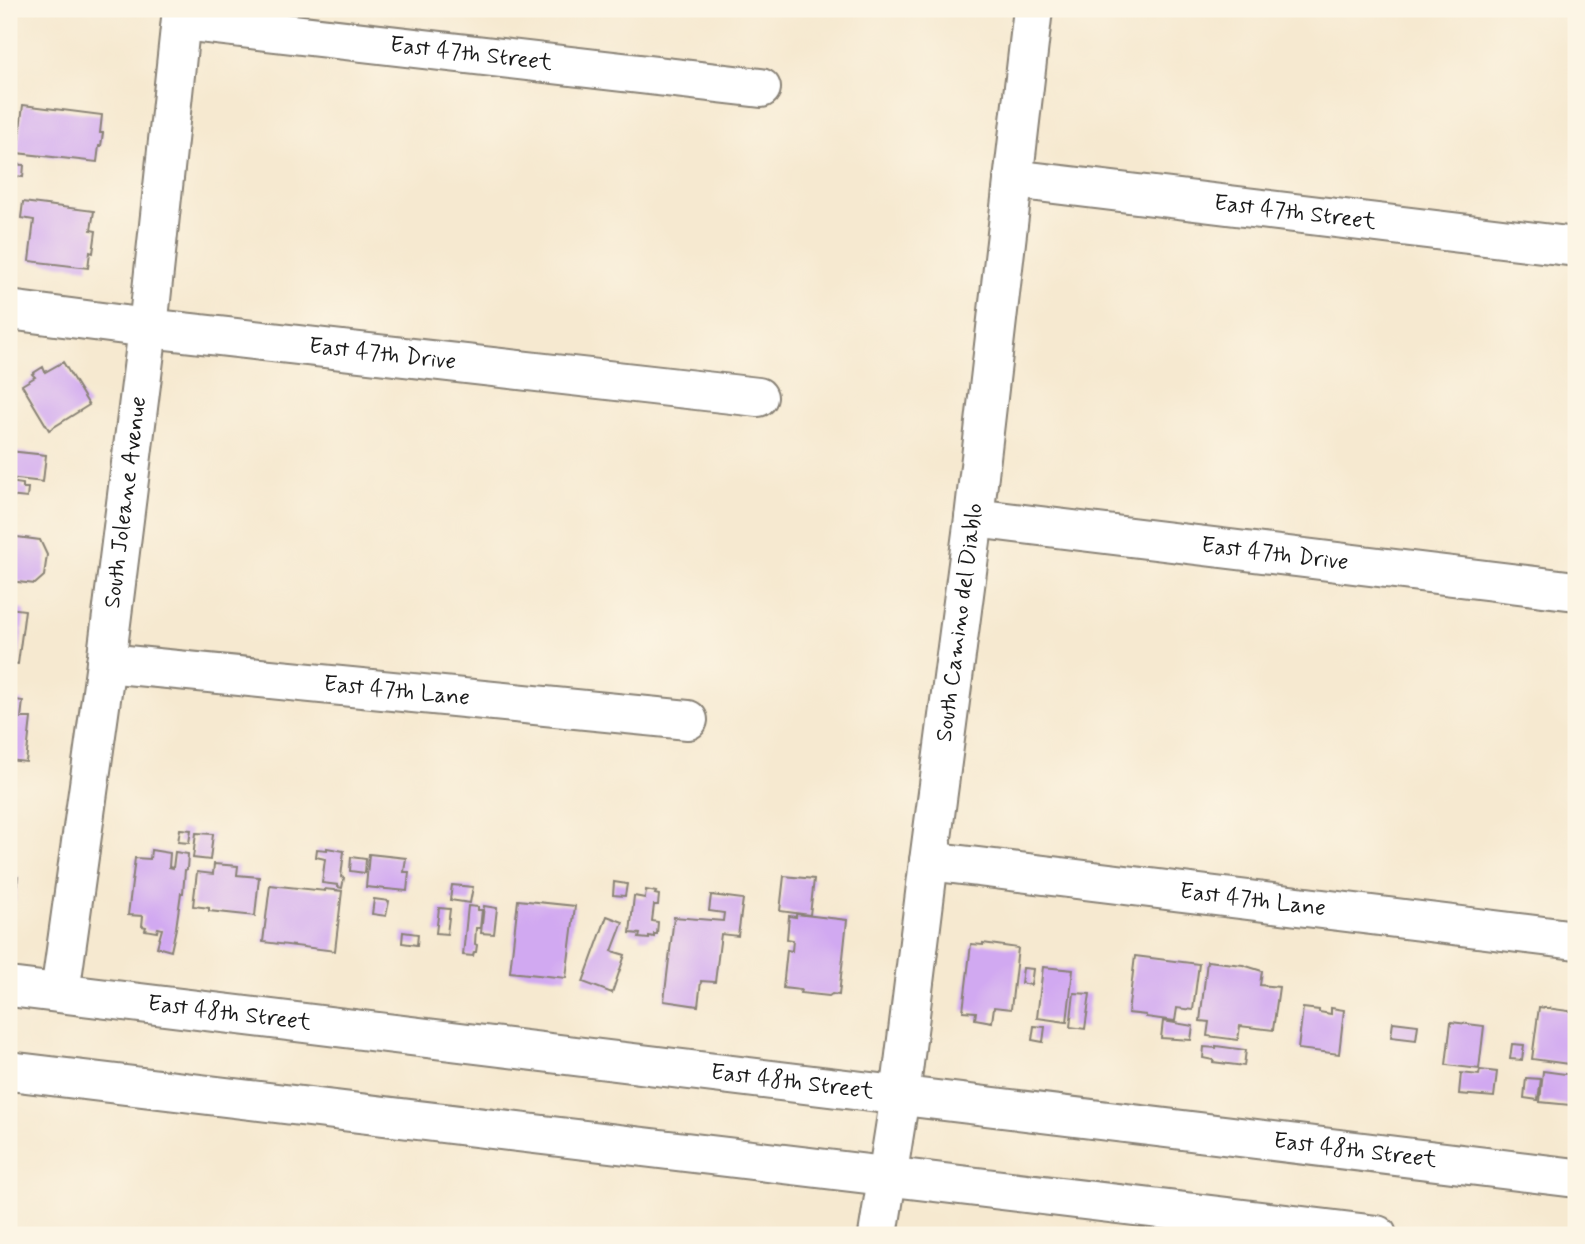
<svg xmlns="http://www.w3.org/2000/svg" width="1585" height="1244" viewBox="0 0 1585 1244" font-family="Mynerve,sans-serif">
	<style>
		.building { fill: #d1a9f1 }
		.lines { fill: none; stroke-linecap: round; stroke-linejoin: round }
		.minor-casing { stroke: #898276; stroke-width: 42 }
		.minor { stroke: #fff; stroke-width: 38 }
		.labels { text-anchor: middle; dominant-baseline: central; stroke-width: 6; stroke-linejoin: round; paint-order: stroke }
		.street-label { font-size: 23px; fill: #1c1c1c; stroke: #fcf5e5 }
	</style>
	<rect width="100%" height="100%" fill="#fcf5e5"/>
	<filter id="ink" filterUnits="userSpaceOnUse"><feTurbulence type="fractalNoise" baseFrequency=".0143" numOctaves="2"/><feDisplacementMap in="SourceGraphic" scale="14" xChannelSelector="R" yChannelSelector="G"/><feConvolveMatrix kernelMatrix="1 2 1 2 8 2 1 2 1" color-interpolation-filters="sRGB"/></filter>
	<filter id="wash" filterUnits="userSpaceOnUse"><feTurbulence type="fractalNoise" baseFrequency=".00686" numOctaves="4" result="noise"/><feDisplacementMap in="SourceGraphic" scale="28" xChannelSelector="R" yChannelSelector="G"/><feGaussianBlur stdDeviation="1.57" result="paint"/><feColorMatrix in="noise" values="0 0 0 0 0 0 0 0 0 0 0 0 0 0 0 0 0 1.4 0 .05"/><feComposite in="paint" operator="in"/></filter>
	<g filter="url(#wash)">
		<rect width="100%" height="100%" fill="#f6e9d0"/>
		<g id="blocks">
			<!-- building -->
			<path class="building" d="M9,28l7,1 -4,25h-3z
				M23,105l79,10 -2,18h3l-2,13h-2l-2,16 -80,-9z
				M10,164l14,1 -1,12 -14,-2z
				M23,202l71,9 -3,19 5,1 -3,22 -3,-1 -2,16 -59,-7 5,-41 -13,-2z
				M63,362l26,43 -40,25 -27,-45 13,-8 -3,-3 11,-7 2,5z
				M9,451l37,4 -3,27 -34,-4z
				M9,482l14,2v4h5l-1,10 -18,-2z
				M9,536l31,4 7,15 -3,21 -9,8 -26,-3z
				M9,608l16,2 -7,54 -9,-1z
				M9,699l14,2 -2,17h10l-5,44 -17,-2z
				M180,829l11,1 -2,13 -11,-1z
				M196,833l17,1 -3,26 -17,-2z
				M327,848l17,3 -3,26 3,1 -2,10 -4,-1v-2l-16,-2 3,-24 -9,-2 1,-8 10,1z
				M151,850l19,3 -1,14 4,1 2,-16 13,2 -1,15 -2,1 -2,23h-2l-5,35 -5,23 -14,-4 5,-18 -4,-1 -1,4 -12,-2 1,-3 -4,-1 1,-10 -15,-1 7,-57 15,1z
				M369,854l37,4 -2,14h5l-2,19 -41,-4z
				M351,857l15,2 -1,14 -15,-2z
				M214,864l24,2 -1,9 22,2 -4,39 -46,-5v-3l-16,-2 4,-34 16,2z
				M9,876l9,1 -3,25 -6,-1z
				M784,876l30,3 -4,36 -30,-4z
				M614,882l13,2 -2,12 -12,-1z
				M270,885l55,6v-2l17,2 -7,60 -72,-9z
				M452,885l21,2 -3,16 -20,-3z
				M646,890l10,2 -1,2 4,1 -1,10h-4l-2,16 6,1 -1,12h-3v3l-5,-1v3l-10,-1 1,-4 -10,-1 4,-37 11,2z
				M711,895l32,4 -5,37 -17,-2 -6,48 -14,-1 -3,25 -34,-5 10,-84 49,4 1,-8 -15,-2z
				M374,899l15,2 -3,15 -14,-2z
				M518,900l57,6 -9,72 -56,-6z
				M468,906l10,1v3h4l-2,18h-4l-1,16 2,1 -1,7h-2l-1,4 -10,-1z
				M484,906l13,2 -3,26 -13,-1z
				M439,908l11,1 -3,25 -11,-1z
				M796,914l51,6 -8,75 -7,-1 -3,2 -29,-3 1,-3 -18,-2 4,-38 5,1 1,-11 -6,-1 2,-23 7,1z
				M607,916l16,6 -11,29 13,4 -13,38 -29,-11z
				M403,932l15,2 -1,11 -15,-2z
				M983,943l35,5 -7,61 -17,-2 -2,15 -17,-3 1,-7 -13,-1 8,-67 12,1z
				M1135,956l64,8 -6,46 -16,-2 -2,13 -29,-4v-2l-18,-2z
				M1207,961l36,4 19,6 -2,14 19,2 -6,43 -33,-4 -2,14 -31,-4 2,-14 -9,-1z
				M1043,967l30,3 -6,52 -30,-4z
				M1023,968l10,1 -2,16 -10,-2z
				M1074,993l16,1 -5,35 -15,-2z
				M1539,1007l37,5v53l-44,-6z
				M1303,1008l16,2v2l12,2v-6l13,2 -5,44 -41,-5z
				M1163,1021l30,5 -2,14 -30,-2z
				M1393,1022l25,3 -2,15 -25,-3z
				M1451,1022l33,4 -5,43 -33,-4z
				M1034,1026l11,1 -2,15 -11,-2z
				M1512,1044l12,1 -2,15 -12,-1z
				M1216,1046l30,4 -2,16 -31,-4v-2l-10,-2 1,-11 12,1z
				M1480,1070l17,2 -3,25 -35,-3 2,-21 18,2z
				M1543,1071l30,4 -3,30 -30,-3z
				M1526,1078l15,1 -3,21 -14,-2z"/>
		</g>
	</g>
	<g filter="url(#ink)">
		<use href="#blocks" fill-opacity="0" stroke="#898276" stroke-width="2"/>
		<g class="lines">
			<defs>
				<g id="minor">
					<path id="s1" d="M181,21l580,67"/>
					<path id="s2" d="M1013,179l563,68"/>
					<path id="s3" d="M9,310l139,18 610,69"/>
					<path id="s4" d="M974,518l602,73"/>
					<path id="s5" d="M106,663l582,57"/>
					<path id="s6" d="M929,861l647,79"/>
					<path id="s7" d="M9,987l1567,191"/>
					<path id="s8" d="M60,993l46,-330 42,-335 34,-319"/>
					<path d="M9,1071l1368,164"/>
					<path id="s9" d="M878,1235l22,-139 29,-235 45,-343 59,-509"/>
				</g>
			</defs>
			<!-- minor casing -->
			<use href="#minor" class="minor-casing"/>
			<!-- minor -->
			<use href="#minor" class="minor"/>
		</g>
	</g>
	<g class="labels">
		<!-- street labels -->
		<g class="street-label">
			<text stroke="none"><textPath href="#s1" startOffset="292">East 47th Street</textPath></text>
			<text stroke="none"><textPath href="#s2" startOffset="284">East 47th Street</textPath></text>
			<text stroke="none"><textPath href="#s3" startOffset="376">East 47th Drive</textPath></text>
			<text stroke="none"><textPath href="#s8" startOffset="495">South Joleane Avenue</textPath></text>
			<text stroke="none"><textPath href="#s4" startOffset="303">East 47th Drive</textPath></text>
			<text stroke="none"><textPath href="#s9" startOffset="618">South Camino del Diablo</textPath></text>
			<text stroke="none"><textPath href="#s5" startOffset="292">East 47th Lane</textPath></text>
			<text stroke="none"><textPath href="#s6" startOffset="326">East 47th Lane</textPath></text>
			<text stroke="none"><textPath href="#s7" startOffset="222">East 48th Street</textPath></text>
			<text stroke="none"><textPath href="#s7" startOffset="789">East 48th Street</textPath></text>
			<text stroke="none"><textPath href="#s7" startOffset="1356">East 48th Street</textPath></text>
		</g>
	</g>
	<!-- margin -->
	<rect width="1585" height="1244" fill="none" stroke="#fcf5e5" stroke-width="35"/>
</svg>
